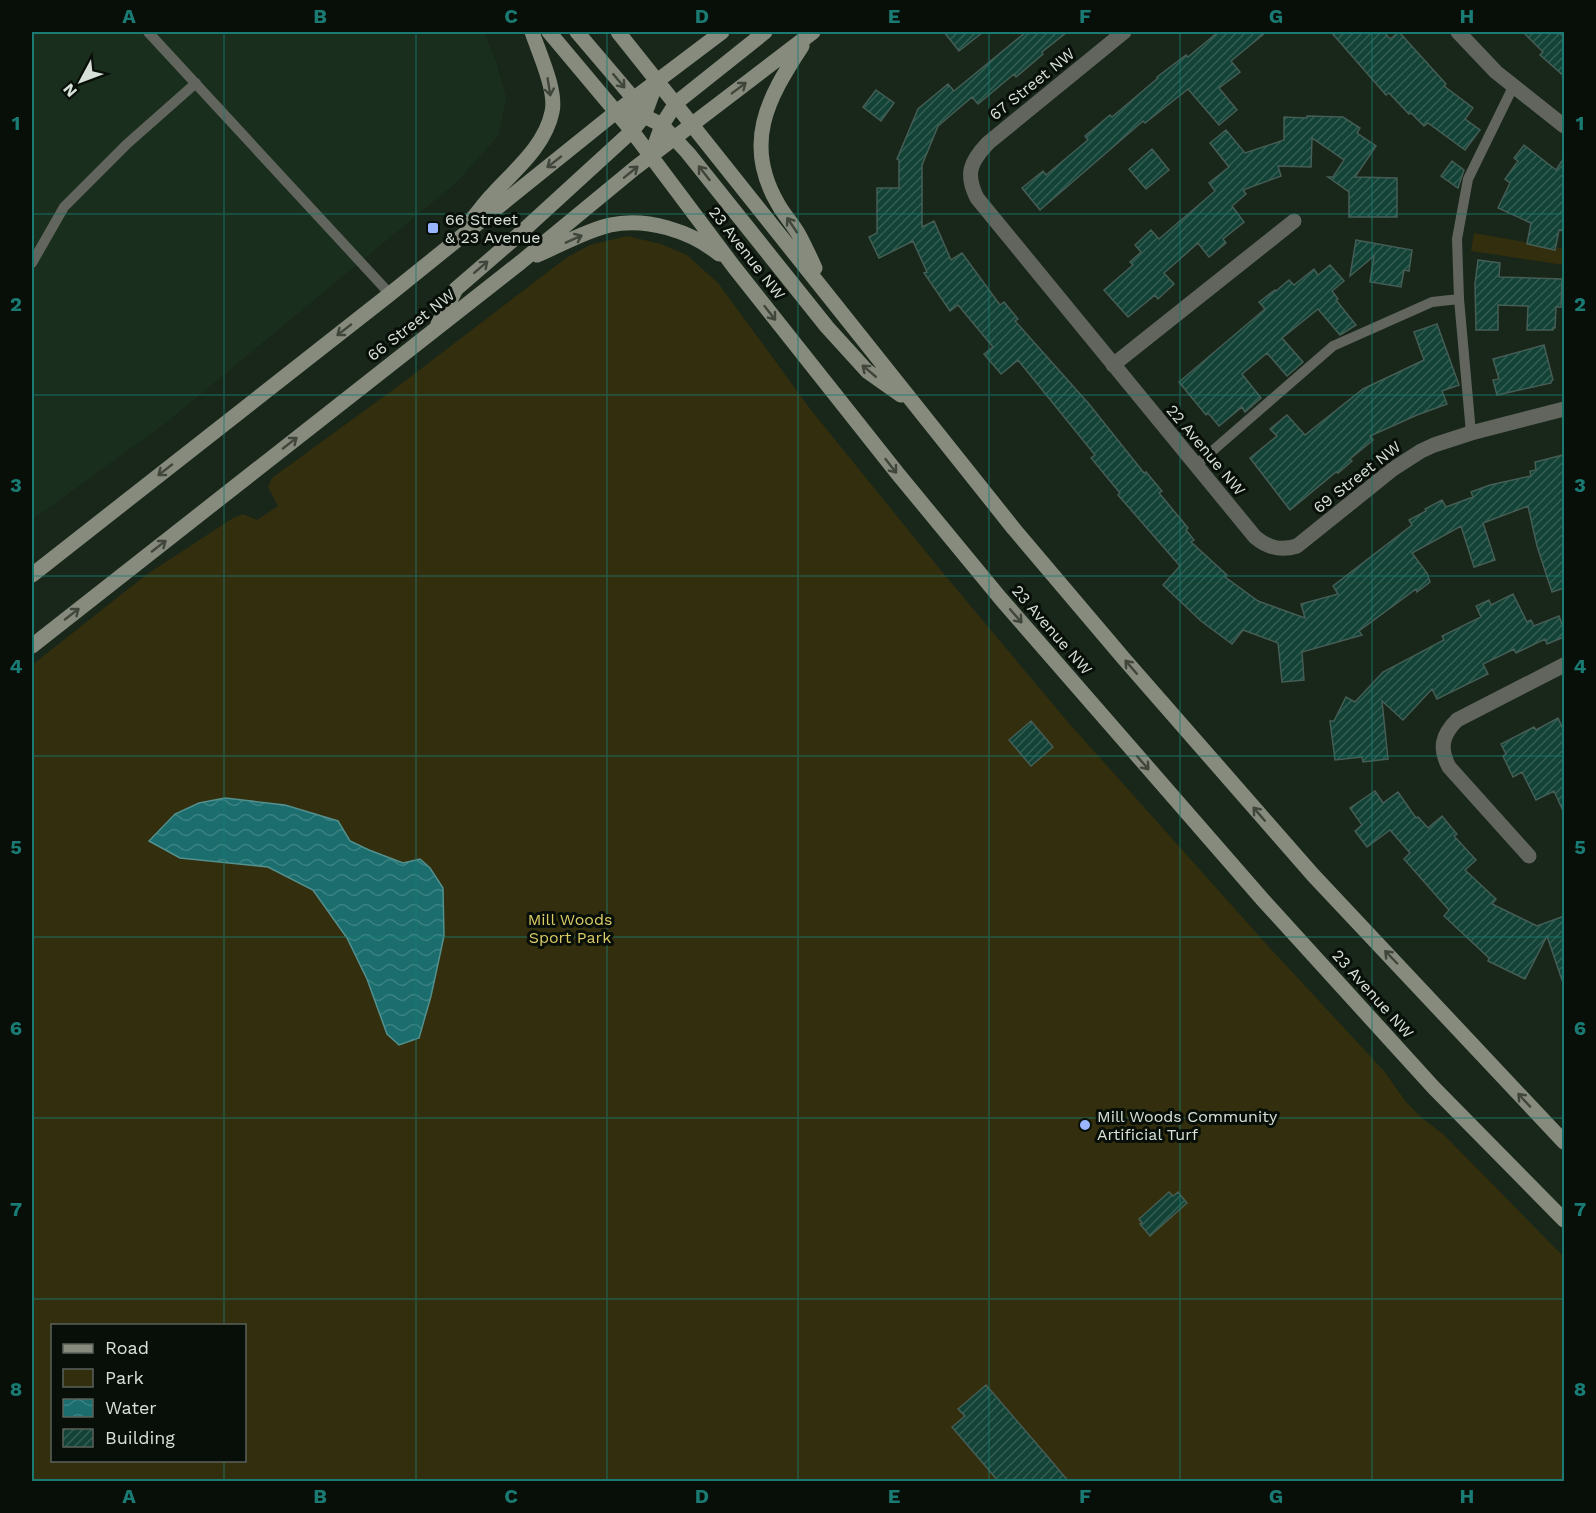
<svg xmlns="http://www.w3.org/2000/svg" width="1596" height="1513" viewBox="0 0 1596 1513" font-family="'Work Sans',sans-serif">
	<style>
		.built { fill: #192e1c }
		.green { fill: #332e0d; fill-rule: evenodd }
		.water { fill: url(#water-waves); stroke: #53908e; stroke-width: 1.5 }
		.building { fill: url(#building-hatch); stroke: #455d55; stroke-width: 1.5 }
		.lines { fill: none; stroke-linecap: round; stroke-linejoin: round }
		.service { stroke: #62655d; stroke-width: 10 }
		.minor { stroke: #62655d; stroke-width: 15 }
		.secondary { stroke: #868b7d; stroke-width: 15 }
		.oneway { stroke: #41463d }
		.grid { fill: none; stroke: #197b73; stroke-width: 1.5; stroke-opacity: 0.55 }
		.poi-dot { fill: #9ab5fd; stroke: #080e08; stroke-width: 2 }
		.labels { text-anchor: middle; dominant-baseline: central; stroke-width: 6; stroke-linejoin: round; paint-order: stroke }
		.street-label { font-size: 16px; fill: #d7e1d8; stroke: #080e08 }
		.poi-label { font-size: 16px; fill: #d7e1d8; stroke: #080e08; text-anchor: start }
		.park-label { font-size: 16px; fill: #dbcc66; stroke: #080e08 }
		.neatline { fill: none; stroke: #197b73; stroke-width: 2 }
		.grid-label { font-size: 20px; text-anchor: middle; font-weight: bold; fill: #197b73 }
	</style>
	<defs>
		<pattern id="water-waves" width="16" height="10" patternUnits="userSpaceOnUse" patternTransform="scale(1.5)"><rect width="16" height="10" fill="#1b6d6e"/><path d="M0 5q4-4 8 0t8 0" fill="none" stroke="#3b8282"/></pattern>
		<pattern id="building-hatch" width="6" height="6" patternUnits="userSpaceOnUse" patternTransform="scale(1.5)"><rect width="6" height="6" fill="#134337"/><path d="M-1 1l2-2M0 6l6-6M5 7l2-2" fill="none" stroke="#355e53"/></pattern>
	</defs>
	<rect width="100%" height="100%" fill="#18271a"/>
	<!-- built -->
	<path class="built" d="M32,32h452l12,29 10,36 -7,38 -43,48 -293,242 -131,95z"/>
	<!-- green -->
	<path class="green" d="M1474,233l90,16v16l-93,-14z
		M627,236l34,8 26,11 31,28 93,127 132,163 124,148 202,226 115,124 22,31 16,16 21,16 121,123v224l-1532,1v-817l114,-90 87,-57 10,-4 14,6 21,-14 -10,-19 4,-9 133,-97 161,-123 24,-13zM52,1326h192v134h-192z"/>
	<!-- water -->
	<path class="water" d="M225,798l60,7 53,16 12,20 19,9 34,13 17,-4 10,9 13,20 1,48 -13,60 -12,42 -20,7 -12,-11 -20,-55 -20,-41 -34,-48 -45,-23 -88,-9 -31,-17 26,-27 24,-11z"/>
	<!-- building -->
	<path class="building" d="M944,32h39l-24,19z
		M1026,32h41l-25,20 1,2 -27,23 -2,-3 -36,30 -6,-7 -34,29 -16,39v62l12,-6 17,39 11,-7 38,52 4,-3 14,17 -3,2 74,83 55,69 2,-1 16,19 -3,2 29,35 -2,2 8,10 -3,2 36,33 -2,2 33,24 47,17 -4,-14 37,-10 -5,-8 79,-61 -3,-5 17,-9 -1,-2 17,-9 4,7 27,-10 -2,-5 19,-7 41,-9 -1,-5 6,-1 -1,-8 28,-7 1,8v125l-12,4 -15,-46 -9,-40 -45,17 12,37 -21,7 -13,-41 -49,27 15,20 3,9 -13,10 -1,-3 -57,42 3,4 -60,17 2,28 -22,2 -4,-39 -35,-13 -11,14 -31,-23 -38,-36 17,-19 -62,-71 2,-2 -29,-35 4,-3 -77,-95 -17,14 -17,-20 9,-7 -35,-42 -8,6 -26,-38 3,-1 -14,-31 -34,17 -10,-21 8,-4v-45h22v-28l-2,-1 21,-50 30,-25 6,7z
		M1218,32h48l-35,29 9,11 -21,16 18,22 -18,15 -31,-36 -43,34 -2,-2 -103,89 -18,-22 21,-17 3,4 42,-35 -3,-4 25,-21 2,2 46,-39 -1,-1 29,-22 2,2z
		M1331,32h53l6,7 9,-7 47,52 -2,2 29,22 -8,11 15,11 -15,20 -37,-27 -4,3 -13,-13 -2,1 -20,-21 -3,2z
		M1523,32h35l6,5v39l-24,-21 3,-3z
		M876,90l18,13 -13,18 -18,-14z
		M1307,116l36,1 17,11 -3,5 19,13 -21,31 42,1v39h-48v-25l-21,-15h5l11,-17 -32,-22 -1,29 -33,-1 3,10 -38,14 3,4 -14,12 12,16 -21,17 3,4 -17,14 -11,-14 -34,30 10,11 -16,15 -3,-4 -27,22 -24,-27 29,-25 -3,-3 11,-10 -6,-7 16,-15 8,9 56,-48 -6,-8 20,-16 -19,-24 16,-13 19,23 39,-13v-23l23,1z
		M1524,145l32,25 8,-12v73l-5,-1 -4,20 -28,-6 4,-21 -33,-15 12,-25 -5,-4 13,-18 -4,-3z
		M1152,149l17,21 -23,19 -17,-20z
		M1452,161l12,9 -6,18 -17,-12z
		M1356,240l56,10 -3,21 -5,-1 -3,17 -31,-5 4,-26 -24,20z
		M1478,260l22,3 -1,14 63,2 -1,28h-5l-1,21h-2v2h-26l1,-24 -30,-1v25h-22l-1,-46z
		M1330,265l14,16 -12,10 6,8 -2,1 20,25 -16,10 -22,-26 -36,29 21,24 -16,14 -20,-23 -25,21 19,24 -16,14 -3,-5 -23,19 -11,-13 -2,2 -27,-33 86,-73 -6,-7 16,-12 1,1 13,-11 5,5 20,-16 4,6z
		M1437,324l22,61 -17,6 5,13 -30,11 -47,21 3,4 -23,19 2,2 -14,12 -2,-1 -46,38 -40,-52 27,-22 -7,-7 17,-14 18,20 58,-46 61,-29 -10,-28z
		M1544,345l9,35 -2,1v2l-54,12 -4,-15 6,-1 -6,-20z
		M1513,594l14,28 4,-2 3,6 25,-10 5,14v7l-17,7 -2,-5 -29,14 -2,-4 -31,15 5,10 -51,25 -5,-10 -29,31 -21,-19 6,58 -25,3 -1,-5 -27,3 -5,-39h4l12,-24 9,5 28,-30 61,-32 -2,-4 39,-19 -5,-11 13,-6 2,5z
		M1558,718l6,13v82l-10,-22 -18,9 -14,-28 -9,5 -10,-21 3,-2 -5,-10 33,-17 2,3z
		M1031,721l22,26 -22,19 -22,-26z
		M1375,791l8,12 15,-11 18,26 2,-1 10,11 14,-12 15,18 -3,2 22,24 -11,10 31,29 -4,5 45,22 27,-10v63l-2,1 -15,-44 -22,43 -37,-18 1,-3 -45,-42 5,-6 -45,-51 6,-6 -20,-23 -23,17 -12,-16 7,-6 -12,-17z
		M1169,1192l4,4 5,-4 9,11 -37,33 -10,-12 2,-1 -3,-4z
		M986,1385l62,72 21,25h-70l-47,-55 13,-11 -7,-7z"/>
	<g class="lines">
		<!-- service -->
		<path class="service" d="M148,32l242,262
			M32,263l32,-56 63,-63 69,-61
			M1471,433l-12,-134 -2,-60 11,-60 45,-92
			M1195,466l138,-120 99,-44 27,-3"/>
		<!-- minor -->
		<path class="minor" d="M1124,32l-136,111c-18,19 -23,31 -11,55l278,339c13,11 26,14 42,9l96,-77 28,-18 13,-6 37,-12 93,-24
			M1458,32l38,40 68,54
			M1113,365l181,-144
			M1529,856l-80,-89c-10,-19 -7,-32 8,-47l107,-55"/>
		<!-- secondary -->
		<path class="secondary" d="M549,32l83,99 102,136 164,207 103,125 262,301 171,188 130,132
			M577,32l57,67 7,3
			M618,32l396,497 111,131 188,215 251,267
			M802,46c-35,53 -59,98 -24,158 6,11 15,20 21,31 6,11 11,22 16,33
			M616,112h13l15,4 18,9 26,28 139,174 40,44 34,24
			M651,156l11,-31 14,-22 89,-71
			M472,219c7,-8 13,-17 21,-25 22,-24 52,-48 59,-82 5,-21 -13,-59 -20,-80
			M537,255c24,-10 48,-24 73,-30 36,-8 81,6 109,29
			M438,324l18,-35 59,-51 117,-107 12,-15 13,-35
			M32,575l358,-281 226,-182 106,-80
			M32,646l489,-384 114,-94 178,-136"/>
	</g>
	<!-- one-way arrows -->
	<defs><path id="oneway-shaft" d="M-6 0H5M1.5-3L5.5 0L1.5 3" fill="none" stroke-width="1.6" stroke-linecap="round" stroke-linejoin="round" transform="scale(1.5)"/></defs>
	<g class="oneway">
		<use href="#oneway-shaft" transform="translate(619 81) rotate(50)"/>
		<use href="#oneway-shaft" transform="translate(549 87) rotate(81)"/>
		<use href="#oneway-shaft" transform="translate(739 88) rotate(-37)"/>
		<use href="#oneway-shaft" transform="translate(554 162) rotate(142)"/>
		<use href="#oneway-shaft" transform="translate(631 172) rotate(-39)"/>
		<use href="#oneway-shaft" transform="translate(704 173) rotate(-128)"/>
		<use href="#oneway-shaft" transform="translate(792 225) rotate(-124)"/>
		<use href="#oneway-shaft" transform="translate(574 239) rotate(-24)"/>
		<use href="#oneway-shaft" transform="translate(481 267) rotate(-41)"/>
		<use href="#oneway-shaft" transform="translate(770 313) rotate(52)"/>
		<use href="#oneway-shaft" transform="translate(344 330) rotate(142)"/>
		<use href="#oneway-shaft" transform="translate(869 371) rotate(-140)"/>
		<use href="#oneway-shaft" transform="translate(290 443) rotate(-38)"/>
		<use href="#oneway-shaft" transform="translate(891 466) rotate(52)"/>
		<use href="#oneway-shaft" transform="translate(165 470) rotate(142)"/>
		<use href="#oneway-shaft" transform="translate(159 546) rotate(-38)"/>
		<use href="#oneway-shaft" transform="translate(72 614) rotate(-38)"/>
		<use href="#oneway-shaft" transform="translate(1016 616) rotate(49)"/>
		<use href="#oneway-shaft" transform="translate(1131 667) rotate(-131)"/>
		<use href="#oneway-shaft" transform="translate(1143 763) rotate(49)"/>
		<use href="#oneway-shaft" transform="translate(1259 814) rotate(-131)"/>
		<use href="#oneway-shaft" transform="translate(1391 957) rotate(-134)"/>
		<use href="#oneway-shaft" transform="translate(1524 1100) rotate(-133)"/>
	</g>
	<!-- grid -->
	<path class="grid" d="M224,32v1294M416,32v1450M607,32v1450M798,32v1450M989,32v1450M1180,32v1450M1372,32v1450M32,214h1532M32,395h1532M32,576h1532M32,756h1532M32,937h1532M32,1118h1532M32,1299h1532M224,1460v22"/>
	<!-- markers -->
	<g class="poi-dot">
		<rect x="427" y="222" width="12" height="12" rx="3"/>
		<circle cx="1085" cy="1125" r="6"/>
	</g>
	<g class="labels">
		<!-- street labels -->
		<g class="street-label">
			<text transform="translate(1032 84) rotate(-39)">67 Street NW</text>
			<text transform="translate(747 253) rotate(52)">23 Avenue NW</text>
			<text transform="translate(411 325) rotate(-38)">66 Street NW</text>
			<text transform="translate(1206 450) rotate(50)">22 Avenue NW</text>
			<text transform="translate(1357 477) rotate(-38)">69 Street NW</text>
			<text transform="translate(1052 630) rotate(49)">23 Avenue NW</text>
			<text transform="translate(1373 994) rotate(48)">23 Avenue NW</text>
		</g>
		<!-- poi labels -->
		<g class="poi-label">
			<text x="445" y="219">66 Street<tspan x="445" dy="18">&amp; 23 Avenue</tspan></text>
			<text x="1097" y="1116">Mill Woods Community<tspan x="1097" dy="18">Artificial Turf</tspan></text>
		</g>
		<!-- park labels -->
		<g class="park-label">
			<text x="570" y="919">Mill Woods<tspan x="570" dy="18">Sport Park</tspan></text>
		</g>
	</g>
	<!-- border -->
	<rect width="1596" height="1513" fill="none" stroke="#080e08" stroke-width="66"/>
	<!-- legend -->
	<rect x="51" y="1324" width="195" height="138" fill="#080e08" stroke="#5b625b" stroke-width="1.5"/>
	<rect x="63" y="1344" width="30" height="9" fill="#868b7d" stroke="#5b625b" stroke-width="1.5"/>
	<text x="105" y="1354" font-size="18" fill="#d7e1d8">Road</text>
	<rect x="63" y="1369" width="30" height="18" fill="#332e0d" stroke="#5b625b" stroke-width="1.5"/>
	<text x="105" y="1384" font-size="18" fill="#d7e1d8">Park</text>
	<rect x="63" y="1399" width="30" height="18" fill="url(#water-waves)" stroke="#5b625b" stroke-width="1.5"/>
	<text x="105" y="1414" font-size="18" fill="#d7e1d8">Water</text>
	<rect x="63" y="1429" width="30" height="18" fill="url(#building-hatch)" stroke="#5b625b" stroke-width="1.5"/>
	<text x="105" y="1444" font-size="18" fill="#d7e1d8">Building</text>
	<!-- north arrow -->
	<g transform="translate(81 81) rotate(229)" stroke="#080e08" stroke-width="4.5" paint-order="stroke">
	<path d="M0-4.5L10 22L0 15L-10 22Z" fill="#d7e1d8"/>
	<text y="-9" font-size="16" font-weight="bold" text-anchor="middle" fill="#d7e1d8">N</text>
	</g>
	<rect x="33" y="33" width="1530" height="1447" class="neatline"/>
	<g class="grid-label">
		<text x="129" y="23">A</text>
		<text x="320" y="23">B</text>
		<text x="511" y="23">C</text>
		<text x="702" y="23">D</text>
		<text x="894" y="23">E</text>
		<text x="1085" y="23">F</text>
		<text x="1276" y="23">G</text>
		<text x="1467" y="23">H</text>
		<text x="16" y="130">1</text>
		<text x="1580" y="130">1</text>
		<text x="16" y="311">2</text>
		<text x="1580" y="311">2</text>
		<text x="16" y="492">3</text>
		<text x="1580" y="492">3</text>
		<text x="16" y="673">4</text>
		<text x="1580" y="673">4</text>
		<text x="16" y="854">5</text>
		<text x="1580" y="854">5</text>
		<text x="16" y="1035">6</text>
		<text x="1580" y="1035">6</text>
		<text x="16" y="1216">7</text>
		<text x="1580" y="1216">7</text>
		<text x="16" y="1396">8</text>
		<text x="1580" y="1396">8</text>
		<text x="129" y="1503">A</text>
		<text x="320" y="1503">B</text>
		<text x="511" y="1503">C</text>
		<text x="702" y="1503">D</text>
		<text x="894" y="1503">E</text>
		<text x="1085" y="1503">F</text>
		<text x="1276" y="1503">G</text>
		<text x="1467" y="1503">H</text>
	</g>
</svg>
